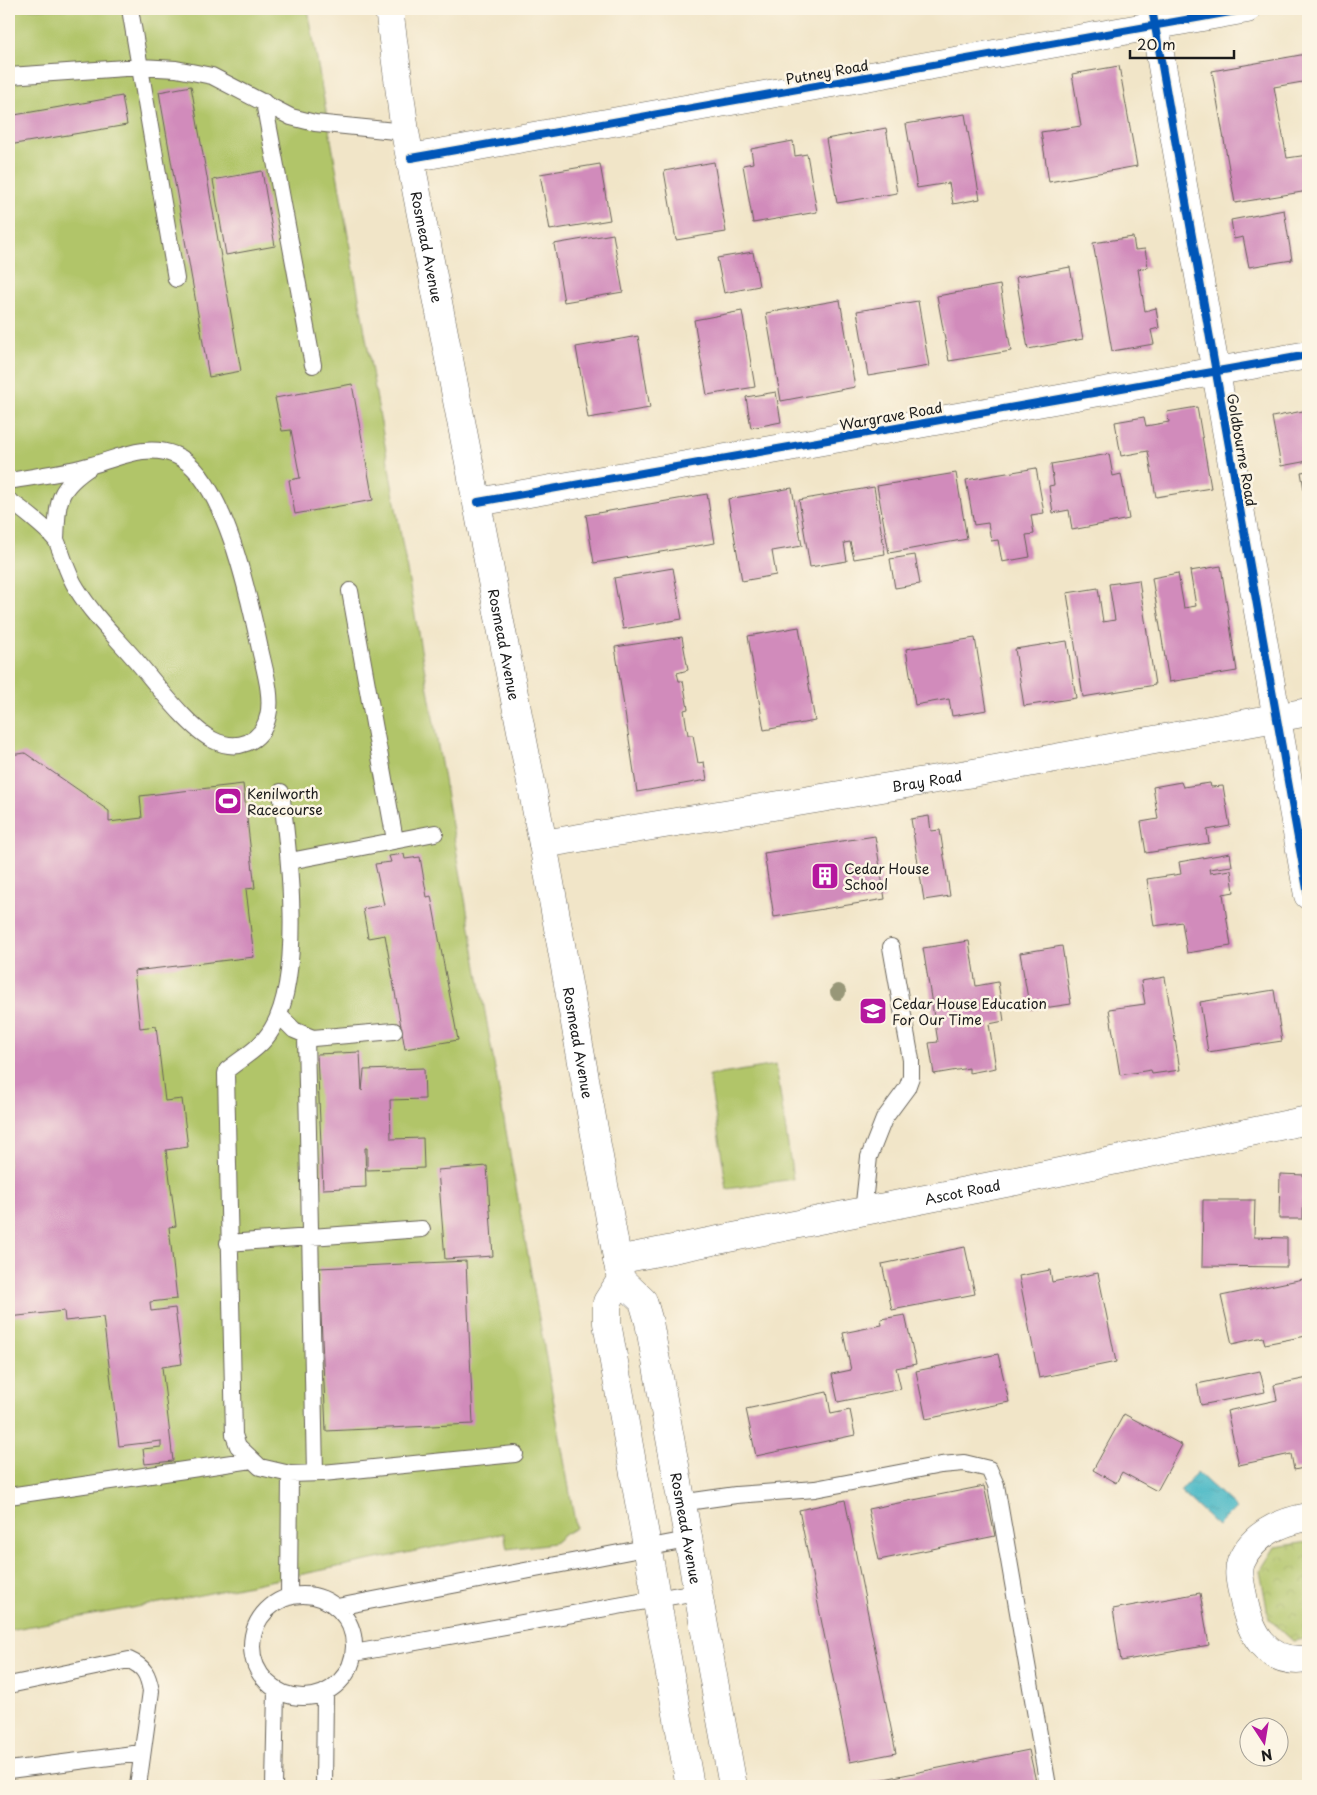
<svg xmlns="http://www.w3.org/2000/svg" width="1317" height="1795" viewBox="0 0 1317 1795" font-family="'Playpen Sans',sans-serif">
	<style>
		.park { fill: url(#park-crowns); stroke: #667042 }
		.pitch { fill: #b1c569; stroke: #667042 }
		.water { fill: url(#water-ripples); stroke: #346a71 }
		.building { fill: #d18bbb }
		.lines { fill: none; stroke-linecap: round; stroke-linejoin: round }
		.service-casing { stroke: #676258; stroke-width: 18 }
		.minor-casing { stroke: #676258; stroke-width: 29 }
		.secondary-casing { stroke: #676258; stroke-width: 29 }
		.service { stroke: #fff; stroke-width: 16 }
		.minor { stroke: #fff; stroke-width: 28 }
		.secondary { stroke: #fff; stroke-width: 28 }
		.cycleway-casing { stroke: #fcf5e5; stroke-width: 11 }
		.cycleway { stroke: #0057b8; stroke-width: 8 }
		.tree { fill: #989778 }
		.labels { text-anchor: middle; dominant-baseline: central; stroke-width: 5; stroke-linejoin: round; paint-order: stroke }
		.street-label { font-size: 14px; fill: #1c1c1c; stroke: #fcf5e5 }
		.poi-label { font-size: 14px; fill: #1c1c1c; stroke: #fcf5e5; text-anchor: start }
	</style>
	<defs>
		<pattern id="park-crowns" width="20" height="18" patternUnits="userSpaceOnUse" patternTransform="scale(1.25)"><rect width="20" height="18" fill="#b1c569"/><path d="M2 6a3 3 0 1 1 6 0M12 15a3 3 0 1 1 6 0" fill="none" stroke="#98a95a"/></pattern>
		<pattern id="water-ripples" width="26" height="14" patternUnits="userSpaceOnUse" patternTransform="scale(1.25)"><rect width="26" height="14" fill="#4cb9c6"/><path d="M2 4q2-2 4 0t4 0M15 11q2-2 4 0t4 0" fill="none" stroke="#429eaa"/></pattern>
	</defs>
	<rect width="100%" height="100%" fill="#fcf5e5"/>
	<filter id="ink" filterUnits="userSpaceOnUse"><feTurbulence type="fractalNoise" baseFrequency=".02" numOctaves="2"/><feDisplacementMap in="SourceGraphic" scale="10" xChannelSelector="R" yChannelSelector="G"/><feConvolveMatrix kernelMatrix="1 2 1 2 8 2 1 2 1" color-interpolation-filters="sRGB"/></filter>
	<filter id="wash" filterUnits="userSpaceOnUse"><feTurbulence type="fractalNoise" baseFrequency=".0096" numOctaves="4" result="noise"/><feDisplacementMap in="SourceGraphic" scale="20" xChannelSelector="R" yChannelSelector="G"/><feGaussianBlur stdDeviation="1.12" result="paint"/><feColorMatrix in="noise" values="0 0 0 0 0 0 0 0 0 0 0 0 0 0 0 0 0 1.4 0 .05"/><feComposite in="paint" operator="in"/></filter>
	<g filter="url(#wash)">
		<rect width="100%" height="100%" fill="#f1e5c8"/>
		<!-- park -->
		<path class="park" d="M1308,1542v96l-15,3 -24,-22 -9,-48 15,-24z"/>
		<!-- pitch -->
		<path class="pitch" d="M9,9h299l268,1519 -11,6 -11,9 -47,6 -3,-16 -328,67 -167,30z
			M776,1065l17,114 -66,10 -18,-113z"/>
		<!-- water -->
		<path class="water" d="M1197,1472l39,36 -18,18 -38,-35z"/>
		<g id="blocks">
			<!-- building -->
			<path class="building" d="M1306,54l2,27 -34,6 13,71 21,-3v36l-73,12 -23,-132z
				M1119,66l18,100 -88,16 -8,-50 40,-6 -9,-52z
				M191,86l50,285 -32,6 -50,-285z
				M122,96l5,29 -118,20v-29z
				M965,114l15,85 -27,5 -4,-21 -32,5 -11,-64z
				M886,128l11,65 -60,10 -11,-64z
				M793,141l2,15 12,-2 10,58 -64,11 -10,-58 10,-2 -2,-14z
				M714,162l12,70 -50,8 -12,-69z
				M600,164l10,56 -60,10 -10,-56z
				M262,171l13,75 -49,9 -13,-75z
				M1284,210l8,50 -43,7 -6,-30 -9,2 -3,-19z
				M613,234l10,58 -59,10 -10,-58z
				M1133,237l2,13 10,-1 3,18 -10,2 7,42 11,-3 3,20 -8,2 3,14 -42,7 -19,-108z
				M753,252l6,34 -35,7 -7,-35z
				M1070,267l13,72 -55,10 -12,-72z
				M1000,285l11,66 -62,10 -12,-65z
				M840,300l15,87 -74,14 -15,-88z
				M918,301l11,65 -61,10 -11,-65z
				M742,311l13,76 -48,8 -13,-75z
				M638,336l12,72 -62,10 -12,-71z
				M352,384l21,116 -78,14 -6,-34 11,-2 -9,-48 -9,1 -7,-33z
				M776,392l5,30 -30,6 -5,-31z
				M1197,407l14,81 -55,9 -8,-46 -27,5 -6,-34 29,-5 2,9 23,-4 -2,-10z
				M1308,410v26h-2l2,25 -27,5 -9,-49z
				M1109,454l4,22 8,-2 8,45 -57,11 -3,-20 -16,3 -4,-27 5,-1 -3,-21z
				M1036,468l8,45 -13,2 3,19 -8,1 4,22 -28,5 -4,-22 -7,1 -3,-18 -14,2 -8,-45z
				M1308,471v36h-1l-6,-35z
				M956,473l11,66 -78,14 -12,-67z
				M874,487l11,67 -31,5 -4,-17 -6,1 3,18 -37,6 -11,-67z
				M792,488l10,58 -30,5 4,24 -34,6 -14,-82z
				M707,494l8,49 -121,20 -8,-48z
				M915,555l5,29 -25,4 -5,-29z
				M1221,566l16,105 -68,11 -17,-104 26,-5 6,35 12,-2 -6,-35z
				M673,568l9,51 -59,10 -9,-51z
				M1139,580l16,105 -72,12 -16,-104 31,-5 5,34 12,-2 -6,-36z
				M799,627l16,94 -51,9 -16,-94z
				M682,637l6,33 -11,3 2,8h4l5,28 -4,1 4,25h5l5,28 6,-1 3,18 -70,12 -22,-145z
				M975,638l12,72 -35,6 -3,-17 -34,6 -9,-56z
				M1067,641l9,57 -52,8 -9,-57z
				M25,753l84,58v11l33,-4 -2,-22 103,-12 12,104 -9,1 8,68 -120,14 6,57 16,-2 9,75 17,-2 6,48 -22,3 10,76 -7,1 8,72 -27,3 1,9 24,-3 7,56 -20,3 11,94 -28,3 -2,-15 18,-2v-6l-42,5 -16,-129 -38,4 -1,-10 -55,6v-562z
				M1181,782l2,5 27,-4 1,4 12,-1 7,40 -23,4 2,13 -63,10 -5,-31 17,-3 -5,-32z
				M929,816l2,15 9,-1 10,66 -26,4 -13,-81z
				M875,836l10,63 -111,18 -10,-64z
				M1230,853l2,13 -23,3 1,4 21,-3 3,22 -11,2 8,52 -44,7 -5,-31 -28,4 -7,-47 34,-5 -2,-12z
				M404,854l1,5 15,-2 7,40 4,-1 27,144 -53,9 -20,-114 -17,3 -5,-29 21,-4 -9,-41 16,-2 -2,-6z
				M969,941l7,45 22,-4 6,39 -15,3 7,44 -27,5v-5l-35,6 -5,-31 9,-1 -15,-94z
				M1062,946l9,58 -41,6 -10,-57z
				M1165,977l15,93 -28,4 -1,-4 -31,5 -11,-66 36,-5 -4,-23z
				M1274,990l8,51 -74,11 -8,-50z
				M360,1052l2,39 2,-21 60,-2 1,31 -35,1 1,39 32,-1 1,30 -57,2v-22h-2l1,39 -43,2 -6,-135z
				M487,1166l6,90 -48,3 -7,-89z
				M1280,1174l24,1 -1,44h-24z
				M1203,1200h52l-1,37 33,1v29l-85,-1z
				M965,1247l10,47 -83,16 -10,-46z
				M466,1261l7,163 -147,7 -7,-163z
				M1050,1270l2,12 46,-9 18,89 -77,16 -20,-102z
				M1308,1278v52l-3,1 1,5 -41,8 -2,-7 -31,7 -11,-48z
				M905,1315l11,49 -20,4 5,21 -63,13 -6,-28 19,-4 -8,-37 39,-8 -1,-6z
				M998,1354l11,48 -83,17 -10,-48z
				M1260,1371l5,21 -64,13 -4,-21z
				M1308,1378v89l-14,3 -3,-16 -52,11 -12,-54 50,-11 -3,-15z
				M827,1392l4,22 19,-4 5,25 -99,21 -10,-47z
				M1124,1414l58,31 -25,46 -35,-19 -6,11 -23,-13z
				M984,1486l11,50 -116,24 -11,-51z
				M845,1500l51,253 -46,9 -51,-252z
				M1200,1593l9,52 -88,16 -8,-52z
				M1029,1750l8,36h-183v-1z"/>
		</g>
	</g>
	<g filter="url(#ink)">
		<use href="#blocks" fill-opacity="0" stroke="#676258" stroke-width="1"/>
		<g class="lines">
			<defs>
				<path id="service" d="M130,9l46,270
					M9,76l131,-9 36,2 36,7 79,41 24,6 90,9
					M264,102l49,263
					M9,481c27,-5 56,-8 83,-16 27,-7 54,-22 83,-10 49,19 75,146 85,194 4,19 13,47 8,67 -6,27 -31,36 -55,24 -24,-12 -56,-55 -74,-76 -21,-25 -45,-47 -62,-75 -10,-15 -13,-31 -20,-47 -5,-9 -38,-36 -48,-41
					M56,539c2,-38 0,-49 34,-72
					M350,591l45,249
					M281,792c8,60 23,184 -9,237 -11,19 -29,28 -45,41l-1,4 8,361 4,11 22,21 30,7 33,-1 192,-19
					M290,861l145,-28
					M279,1015l15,15 19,8 81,-7
					M306,1036l9,437
					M863,1212l6,-55 15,-38 23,-31 4,-11v-17l-20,-113
					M228,1243l194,-14
					M9,1496l243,-36
					M680,1503l56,-8 79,-6 126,-24 23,-2 25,6 7,16 52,301
					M252 1646a51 51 0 1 1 102 0a51 51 0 1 1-102 0Z
					M289,1597l1,-123
					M337,1607l350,-67
					M354,1653l342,-61
					M9,1685l120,-25c16,7 19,15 22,31l-13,95
					M9,1770l132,-17
					M274,1786l2,-96
					M324,1786l1,-93"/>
				<g id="minor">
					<path d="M1152,9l156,886"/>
					<path d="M411,158l836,-149"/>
					<path d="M478,502l830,-147"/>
					<path id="s1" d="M543,844l430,-71 335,-61"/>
					<path id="s2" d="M617,1260l399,-79 292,-61"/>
					<path d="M1308,1517c-28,5 -55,17 -67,45 -4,10 0,24 2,34 6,35 22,70 65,63"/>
				</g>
				<g id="secondary">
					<path id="s3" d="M389,9l16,123 138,712 78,436 22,21 6,21 84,464"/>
					<path d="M621,1280l-14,22v21l83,463"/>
				</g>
			</defs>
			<!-- service casing -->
			<use href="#service" class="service-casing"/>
			<!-- minor casing -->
			<use href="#minor" class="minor-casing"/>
			<!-- secondary casing -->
			<use href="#secondary" class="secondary-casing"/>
			<!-- service -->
			<use href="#service" class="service"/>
			<!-- minor -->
			<use href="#minor" class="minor"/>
			<!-- secondary -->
			<use href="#secondary" class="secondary"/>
			<defs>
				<path id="cycleway" d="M1152,9l156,886
					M411,158l836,-149
					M478,502l830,-147"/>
			</defs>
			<!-- cycleway casing -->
			<use href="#cycleway" class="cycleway-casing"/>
			<!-- cycleway -->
			<use href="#cycleway" class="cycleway"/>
		</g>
		<!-- trees -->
		<circle class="tree" cx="838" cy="992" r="8"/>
	</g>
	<!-- icons -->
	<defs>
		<symbol id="stadium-square" viewBox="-11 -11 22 22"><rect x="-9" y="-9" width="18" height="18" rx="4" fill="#b5179e" stroke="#fcf5e5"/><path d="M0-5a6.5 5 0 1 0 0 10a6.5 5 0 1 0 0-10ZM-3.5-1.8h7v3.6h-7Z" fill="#fff"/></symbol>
		<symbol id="building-square" viewBox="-11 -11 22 22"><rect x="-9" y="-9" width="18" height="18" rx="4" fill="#b5179e" stroke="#fcf5e5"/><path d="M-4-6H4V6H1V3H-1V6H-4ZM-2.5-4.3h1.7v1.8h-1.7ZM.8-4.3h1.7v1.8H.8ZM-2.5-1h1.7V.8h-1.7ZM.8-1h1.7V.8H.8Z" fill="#fff"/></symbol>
		<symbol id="school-square" viewBox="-11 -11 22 22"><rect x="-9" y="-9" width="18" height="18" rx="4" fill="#b5179e" stroke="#fcf5e5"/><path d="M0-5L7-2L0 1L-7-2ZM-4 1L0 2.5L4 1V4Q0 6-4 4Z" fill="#fff"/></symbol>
	</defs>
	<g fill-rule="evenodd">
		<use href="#stadium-square" x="212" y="785" width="32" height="32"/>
		<use href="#building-square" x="809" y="860" width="32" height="32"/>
		<use href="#school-square" x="857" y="995" width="32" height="32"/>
	</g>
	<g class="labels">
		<!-- street labels -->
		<g class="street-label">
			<text transform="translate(827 72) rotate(-10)">Putney Road</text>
			<text stroke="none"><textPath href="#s3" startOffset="241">Rosmead Avenue</textPath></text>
			<text transform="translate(891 416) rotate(-10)">Wargrave Road</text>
			<text transform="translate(1242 450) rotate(80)">Goldbourne Road</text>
			<text stroke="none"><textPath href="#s3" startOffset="646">Rosmead Avenue</textPath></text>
			<text stroke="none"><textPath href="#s1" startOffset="389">Bray Road</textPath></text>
			<text stroke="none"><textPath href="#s3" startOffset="1051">Rosmead Avenue</textPath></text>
			<text stroke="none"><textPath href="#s2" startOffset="352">Ascot Road</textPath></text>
			<text stroke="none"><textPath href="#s3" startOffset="1554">Rosmead Avenue</textPath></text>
		</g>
		<!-- poi labels -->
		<g class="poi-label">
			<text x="247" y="793">Kenilworth<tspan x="247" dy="16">Racecourse</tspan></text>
			<text x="844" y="868">Cedar House<tspan x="844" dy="16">School</tspan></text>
			<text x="892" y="1003">Cedar House Education<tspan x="892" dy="16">For Our Time</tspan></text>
		</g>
	</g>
	<!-- margin -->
	<rect width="1317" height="1795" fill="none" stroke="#fcf5e5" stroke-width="30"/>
	<!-- north arrow -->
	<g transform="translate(1264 1742) rotate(168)"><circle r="24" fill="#fcf5e5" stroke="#a29e95"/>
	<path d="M0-4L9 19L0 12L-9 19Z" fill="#b5179e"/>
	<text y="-8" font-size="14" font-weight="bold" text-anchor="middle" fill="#1c1c1c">N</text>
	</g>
	<!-- scale -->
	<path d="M1130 50v8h104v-8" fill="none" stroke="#1c1c1c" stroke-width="2.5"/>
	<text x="1137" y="50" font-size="15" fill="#1c1c1c" stroke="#fcf5e5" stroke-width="4" paint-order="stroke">20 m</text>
</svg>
